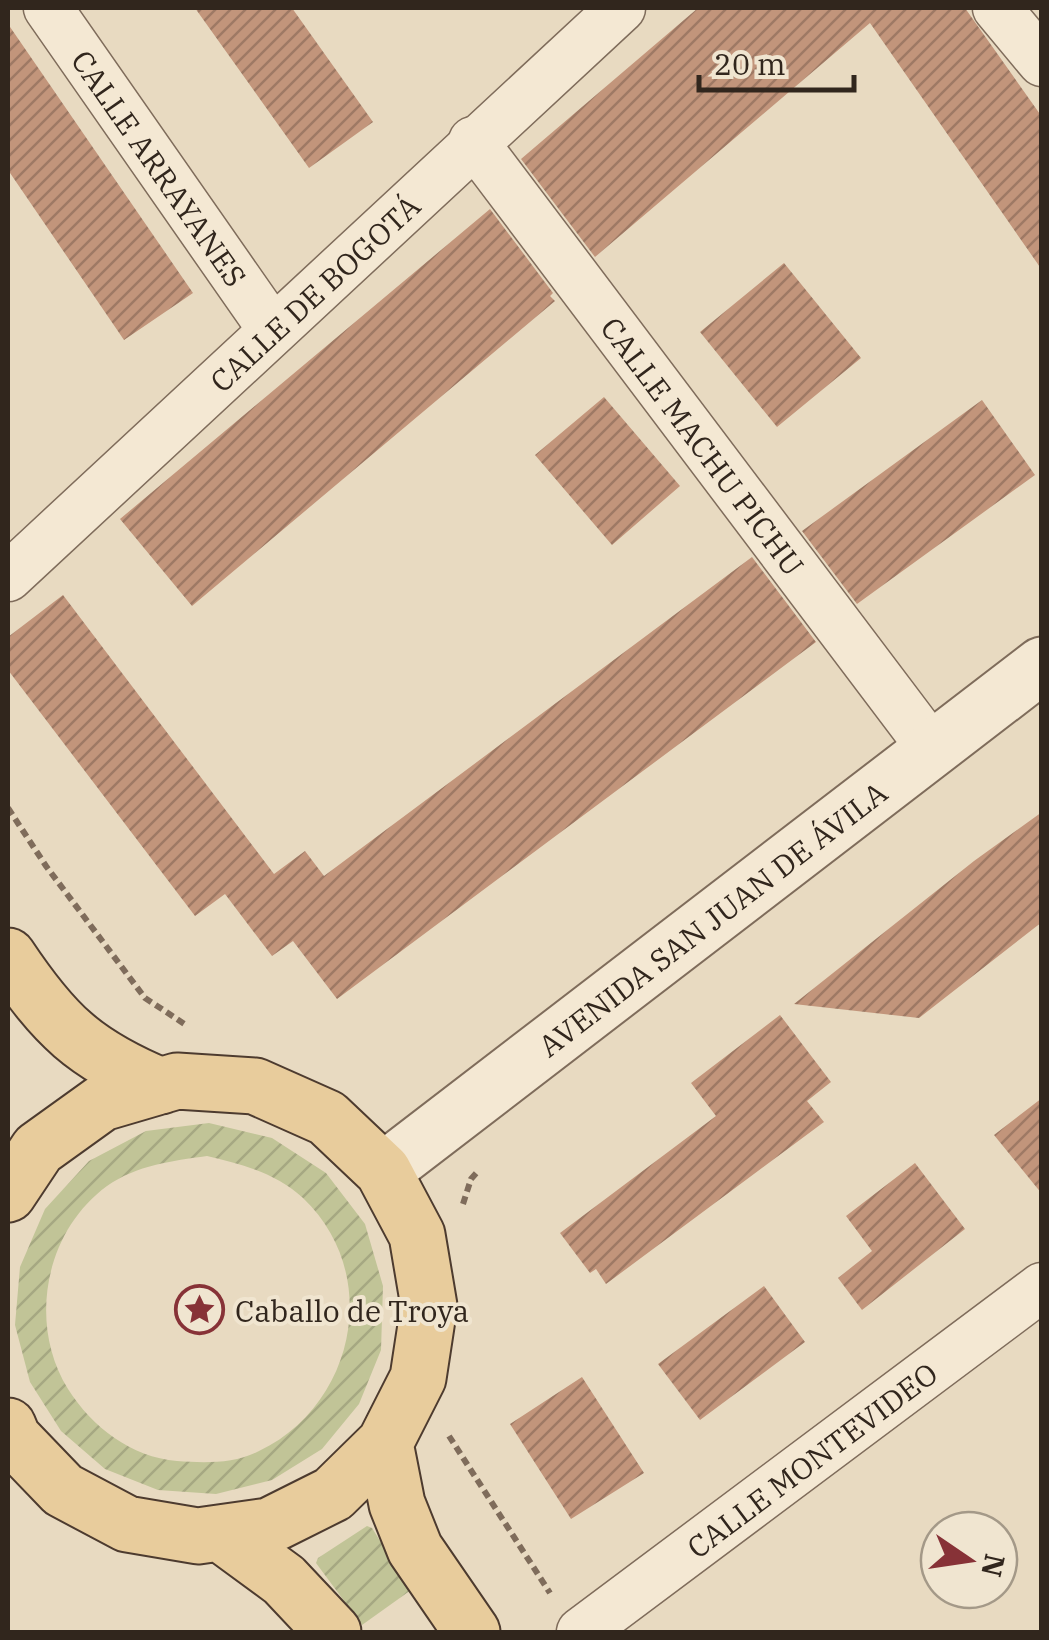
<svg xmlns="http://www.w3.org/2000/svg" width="1049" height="1640" viewBox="0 0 1049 1640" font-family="'IBM Plex Serif',serif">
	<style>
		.garden { fill: url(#garden-furrows); fill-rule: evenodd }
		.building { fill: url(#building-hatch) }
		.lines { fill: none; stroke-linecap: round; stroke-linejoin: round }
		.minor-casing { stroke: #7f6c5b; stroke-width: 51 }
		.tertiary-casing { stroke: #7f6c5b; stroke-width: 59 }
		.primary-casing { stroke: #4d3b2f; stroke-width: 59 }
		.path { stroke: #7f6c5b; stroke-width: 6; stroke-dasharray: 8 5; stroke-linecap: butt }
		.minor { stroke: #f4e8d3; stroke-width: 48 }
		.tertiary { stroke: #f4e8d3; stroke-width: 55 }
		.primary { stroke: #e8cc9c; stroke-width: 55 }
		.labels { text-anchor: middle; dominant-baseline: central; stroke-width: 8; stroke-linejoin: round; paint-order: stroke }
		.street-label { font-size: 30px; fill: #31261d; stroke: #f0e5d0 }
		.poi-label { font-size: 30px; fill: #31261d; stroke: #f0e5d0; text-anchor: start }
	</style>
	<defs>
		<pattern id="garden-furrows" width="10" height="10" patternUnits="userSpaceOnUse" patternTransform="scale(2.5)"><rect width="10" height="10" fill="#c1c497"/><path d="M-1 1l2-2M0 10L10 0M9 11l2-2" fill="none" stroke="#a6a882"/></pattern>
		<pattern id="building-hatch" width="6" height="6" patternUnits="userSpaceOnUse" patternTransform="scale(2.5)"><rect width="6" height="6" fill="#c2957b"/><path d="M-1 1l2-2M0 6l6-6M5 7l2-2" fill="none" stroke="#9e7964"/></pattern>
	</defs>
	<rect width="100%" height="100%" fill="#e8dac1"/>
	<!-- garden -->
	<path class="garden" d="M209,1123l63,15 54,35 39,51 18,62 -2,64 -22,54 -37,45 -50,31 -56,14 -58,-4 -53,-21 -44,-38 -31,-49 -15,-57 5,-58 25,-58 44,-48 57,-30zM207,1156c34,8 69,17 96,42 80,76 52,207 -44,253 -25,13 -55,12 -82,10 -46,-4 -85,-34 -109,-72 -40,-64 -24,-157 39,-203 30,-21 65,-25 100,-30z
		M367,1526l5,2 39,62 -49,35 -46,-62 2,-5z"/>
	<!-- building -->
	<path class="building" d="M195,8h97l81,114 -64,46z
		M698,8h267l77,109v153l-172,-247 -275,234 -74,-98z
		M8,24l185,269 -69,47 -116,-170z
		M490,209l63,84 -3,3 5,5 -363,305 -72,-87z
		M784,263l77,95 -84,69 -77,-95z
		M604,397l76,89 -68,59 -77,-90z
		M982,400l53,75 -178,129 -55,-73z
		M752,557l64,85 -479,357 -44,-58 -21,15 -47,-62 -30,22 -187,-246v-33l55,-42 211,279 31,-23 19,25z
		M1042,812v110l-123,96 -125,-14 180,-143z
		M780,1015l51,67 -24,19 17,21 -218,162 -10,-15 -6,4 -30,-40 156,-117 -25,-33z
		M1042,1098v96l-48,-59z
		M915,1163l50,66 -103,81 -24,-32 34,-27 -26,-35z
		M764,1286l41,56 -105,78 -42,-56z
		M582,1377l62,96 -73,46 -61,-95z"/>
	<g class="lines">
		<defs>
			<g id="minor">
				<path id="s1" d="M48,8l224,321"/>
				<path d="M997,8l45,54"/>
				<path id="s2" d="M473,141l459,608"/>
				<path id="s3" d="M8,577l613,-569"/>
				<path id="s4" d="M581,1632l461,-345"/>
			</g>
			<g id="tertiary">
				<path id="s5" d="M383,1171l659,-506"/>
			</g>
			<path id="primary" d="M8,956c46,69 76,98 153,130
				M8,1194l30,-45 64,-46 75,-22 78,5 72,32 56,53 34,64 12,71 -11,72 -33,65 -52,51 -64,32 -71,10 -71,-12 -64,-34 -50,-52 -5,-12
				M385,1443l12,61 18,45 57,83
				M220,1533l64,47 49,52"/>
		</defs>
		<!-- minor casing -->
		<use href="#minor" class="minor-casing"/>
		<!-- tertiary casing -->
		<use href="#tertiary" class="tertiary-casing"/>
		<!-- primary casing -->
		<use href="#primary" class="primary-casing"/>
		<!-- path -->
		<path class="path" d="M8,808l38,58 99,132 41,27
			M463,1204l8,-25 7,-8
			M449,1436l101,157"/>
		<!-- minor -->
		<use href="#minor" class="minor"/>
		<!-- tertiary -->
		<use href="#tertiary" class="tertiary"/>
		<!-- primary -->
		<use href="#primary" class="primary"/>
	</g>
	<!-- icons -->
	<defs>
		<symbol id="sight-ring" viewBox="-11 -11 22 22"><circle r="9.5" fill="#f0e5d0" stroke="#873237" stroke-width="1.5"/><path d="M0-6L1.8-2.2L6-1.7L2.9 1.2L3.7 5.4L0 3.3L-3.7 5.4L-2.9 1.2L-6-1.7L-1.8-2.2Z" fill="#873237"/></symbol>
	</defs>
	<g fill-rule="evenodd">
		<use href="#sight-ring" x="172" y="1282" width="55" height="55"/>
	</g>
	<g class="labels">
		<!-- street labels -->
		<g class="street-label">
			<text stroke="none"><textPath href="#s1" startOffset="195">CALLE ARRAYANES</textPath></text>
			<text stroke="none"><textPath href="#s3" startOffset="418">CALLE DE BOGOTÁ</textPath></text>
			<text stroke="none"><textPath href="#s2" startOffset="382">CALLE MACHU PICHU</textPath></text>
			<text stroke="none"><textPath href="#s5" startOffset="415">AVENIDA SAN JUAN DE ÁVILA</textPath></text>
			<text stroke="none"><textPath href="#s4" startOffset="288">CALLE MONTEVIDEO</textPath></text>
		</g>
		<!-- poi labels -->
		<g class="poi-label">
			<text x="235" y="1310">Caballo de Troya</text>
		</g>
	</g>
	<!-- border -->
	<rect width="1049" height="1640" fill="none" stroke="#31261d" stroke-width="20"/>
	<!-- north arrow -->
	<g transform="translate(969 1560) rotate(103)"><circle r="48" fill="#f0e5d0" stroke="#a49988" stroke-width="2.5"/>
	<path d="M0-8L18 38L0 25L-18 38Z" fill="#873237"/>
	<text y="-15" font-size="28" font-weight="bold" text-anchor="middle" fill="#31261d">N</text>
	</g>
	<!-- scale -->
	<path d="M699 75v15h155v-15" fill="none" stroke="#31261d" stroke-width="5"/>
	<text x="714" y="75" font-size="30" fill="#31261d" stroke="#f0e5d0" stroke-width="8" paint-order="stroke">20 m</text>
</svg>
